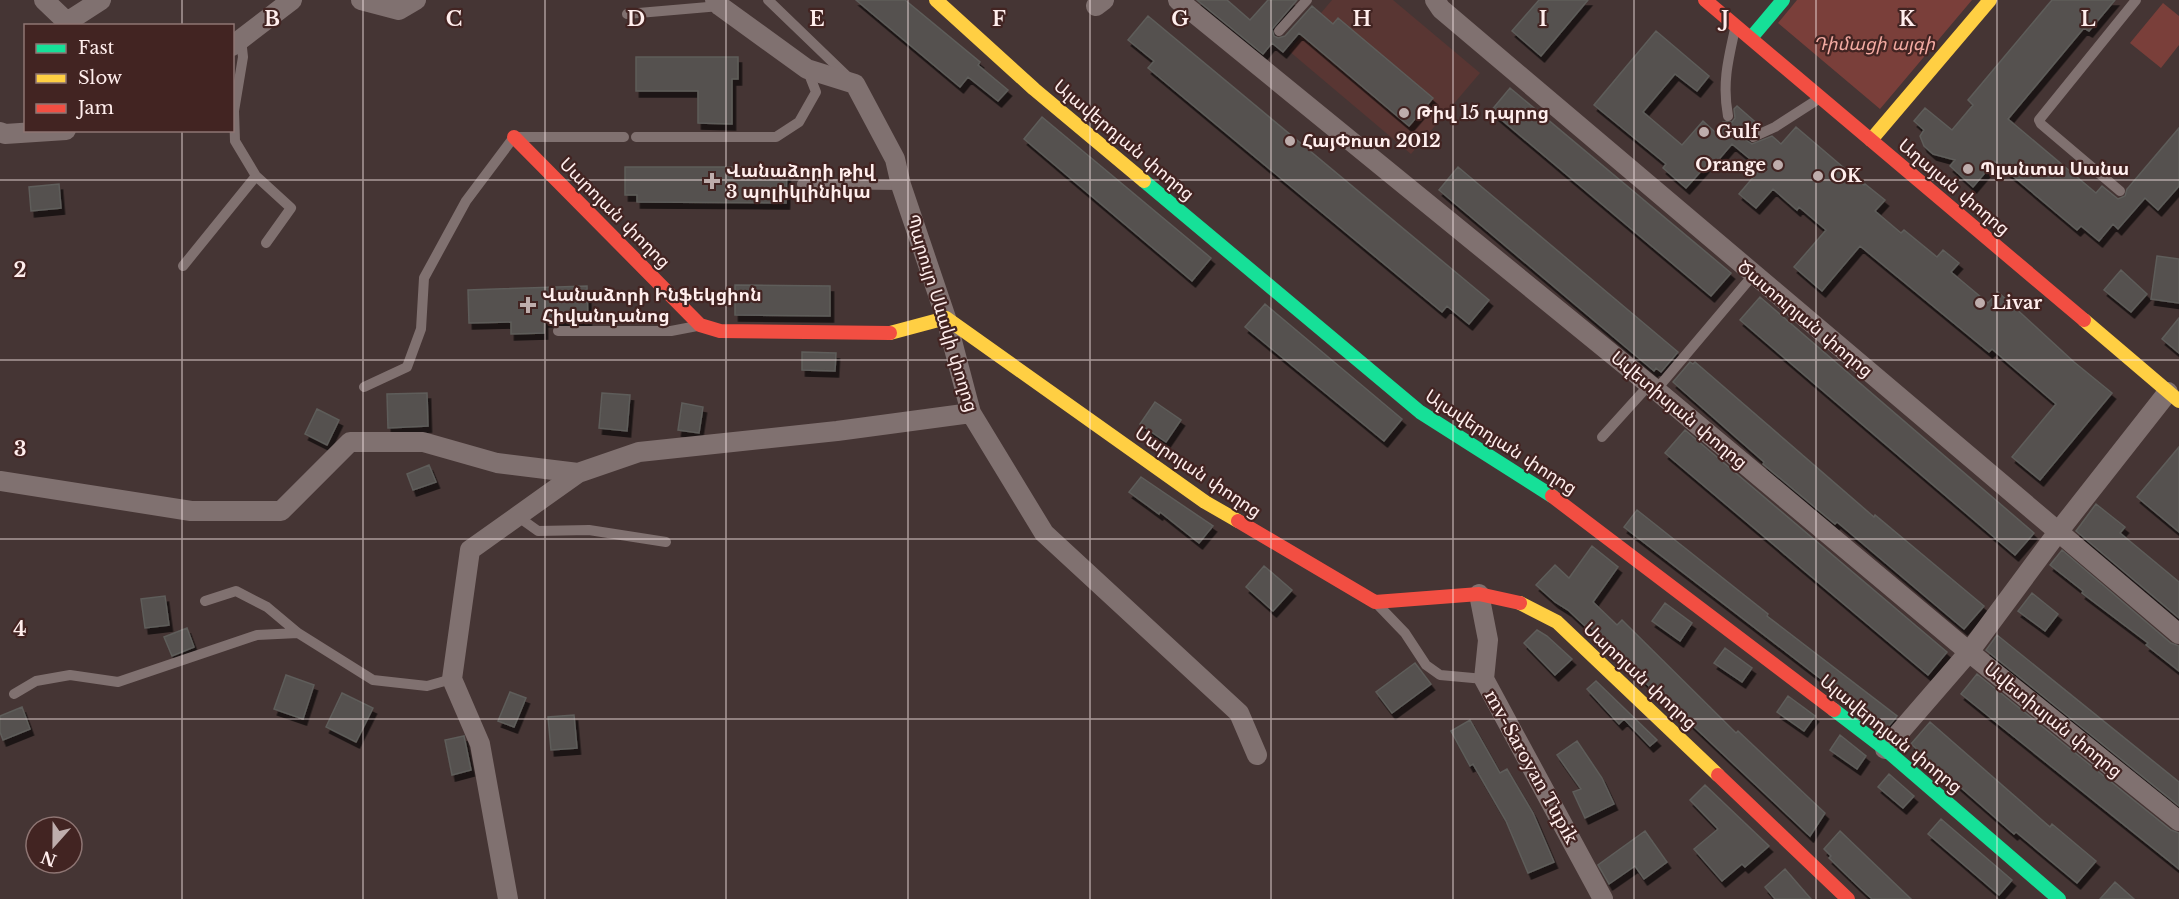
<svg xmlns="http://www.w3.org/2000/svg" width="2179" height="899" viewBox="0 0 2179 899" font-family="'Libre Baskerville','Noto Sans Armenian',serif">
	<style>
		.built { fill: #593633 }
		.green { fill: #7a3f3a }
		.building { fill: #54514f; stroke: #5e5d5a; stroke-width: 1.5; filter: url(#shadow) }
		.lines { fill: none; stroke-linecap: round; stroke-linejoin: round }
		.lane { stroke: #807170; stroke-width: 10 }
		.street { stroke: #807170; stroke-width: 20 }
		.fast { stroke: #16e098; stroke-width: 14 }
		.slow { stroke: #ffcf43; stroke-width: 14 }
		.jam { stroke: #f24e42; stroke-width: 14 }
		.grid { fill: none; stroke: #ffeeed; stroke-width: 1.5; stroke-opacity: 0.55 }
		.poi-dot { fill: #beadac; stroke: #422422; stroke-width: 2 }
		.labels { text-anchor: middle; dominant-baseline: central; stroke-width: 4.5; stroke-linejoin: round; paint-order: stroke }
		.park-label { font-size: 18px; font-style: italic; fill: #f3aaa2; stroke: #422422 }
		.poi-label { font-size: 18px; font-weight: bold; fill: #ffeeed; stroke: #422422; text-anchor: start }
		.street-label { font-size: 18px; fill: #ffeeed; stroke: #422422 }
		.grid-label { font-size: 20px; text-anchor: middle; font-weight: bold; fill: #ffeeed; stroke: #422422; stroke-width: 4.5; stroke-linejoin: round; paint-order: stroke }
	</style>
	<defs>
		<filter id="shadow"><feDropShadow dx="3.5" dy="6" stdDeviation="0" flood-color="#0009"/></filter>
	</defs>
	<rect width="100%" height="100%" fill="#453534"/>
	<!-- built -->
	<path class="built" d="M1332,0h61l87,73 -69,81 -122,-103z"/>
	<!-- green -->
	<path class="green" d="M1797,0h175l-92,109 -102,-86z
		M2163,3l16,13v29l-18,23 -31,-25z"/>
	<!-- building -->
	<path class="building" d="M856,0h49l75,62 -2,3 30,25 -10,11 -30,-24 -8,10z
		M1197,0h30l23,20 18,-20h29l-25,29 2,7 4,2 7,-2 27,-30 21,18 5,-6 95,80 -24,28 -110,-93 -16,19 -11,-9 -9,11z
		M1539,0h49l-47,56 -29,-25z
		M2052,0h63l-26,31 -5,-3 -76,91 88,74 6,-7 16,13 7,-3 2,-7 52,-61v58l-21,24 -13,-12 -27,31 -5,-5 -14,17 -18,-15 -4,4 -82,-69 -22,26 -23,-21 5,-6 -22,-6 -9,-8 -4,-10 4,-6 -10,-9 11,-13 27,22 21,-25 -5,-5z
		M1148,16l341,284 -20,24 -22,-18 -5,6 -294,-244 6,-7 -26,-21z
		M1656,31l53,45 -12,15 -22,-17 -32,38 39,33 21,-24 12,11 8,-10h9l3,-4 -1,-9 3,-3 23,20 -13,7 -1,7 6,4 20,-8 9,8 15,-17 68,58 1,-1 20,16 -10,11 26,22 3,-3 33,27 6,-7 16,13 -8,9 37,31 10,-11 76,70 38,31 -72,87 -28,-23 44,-53 -64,-55 -3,3 -129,-106 -38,45 -28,-24 32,-37 -27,-23 -2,3 -24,-21 -17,19 -17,-14 22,-26 -29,-24 -17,20 -4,-4 -25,28 -23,-20 3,-4 -72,-59z
		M636,57h102v22h-6v45l-34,-1v-32h-62z
		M1510,88l221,185 -20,23 -220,-185z
		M1042,117l169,141 -19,23 -168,-142z
		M625,167h162l-1,36 -149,-1v-7h-12z
		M1458,167l220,185 -17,20 -5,-4 -2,3 -215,-181z
		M59,184l2,24 -30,3 -2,-24z
		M2157,256l22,3v44l-28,-4z
		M2121,270l26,24 -16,18 -27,-22z
		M735,285l95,1v30l-95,-1z
		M587,286l1,34 -44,1v12l-33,1v-12l-42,1 -1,-33z
		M1760,297l274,236 -19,22 -275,-235z
		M1265,304l137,115 -18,22 -139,-114z
		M2179,318v35l-17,-14z
		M802,352l34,1 -1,18 -33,-1z
		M1690,362l3,2 2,-2 179,155 1,-2 109,91 -20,23 -127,-107 -2,2 -72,-60 1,-2 -91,-80z
		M427,393l1,33 -40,2 -1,-34z
		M602,393l28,2 -3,36 -28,-3z
		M1155,402l26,18 -15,22 -26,-18z
		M682,403l21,4 -4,26 -21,-3z
		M317,409l22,11 -12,25 -22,-11z
		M1685,430l262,222 -19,23 -263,-222z
		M2179,447v85l-42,-35z
		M429,465l7,17 -23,8 -6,-16z
		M1141,477l72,49 -14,17 -39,-31 -1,2 -30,-22z
		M2096,504l29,23 -5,6 59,49v36l-103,-87z
		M1637,510l131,104 -1,2 130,100 -4,5 -7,8 -262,-202z
		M1592,546l26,21 -25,35 24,23 5,-5 114,113 2,-2 87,82 -15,23 -137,-129 -2,1 -84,-84 -2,2 -17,-16 -13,-8 -19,-17 19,-20 14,13z
		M2062,550l109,93 8,3v25l-33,-26 2,-2 -66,-50 1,-2 -33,-26z
		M1264,566l28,24 -19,21 -27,-24z
		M2032,593l26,21 -13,17 -27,-20z
		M165,596l4,29 -24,3 -4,-29z
		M1665,603l27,20 -12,18 -28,-20z
		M187,628l7,19 -22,9 -8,-19z
		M1537,630l10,6 25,23 -17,16 -31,-32z
		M1997,635l182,147v24l-193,-156z
		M1725,648l27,20 -10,14 -28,-19z
		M1415,663l16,21 -39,29 -16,-21z
		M1977,674l194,156 8,3v36l-218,-175z
		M286,675l28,10 -11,34 -29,-10z
		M1596,681l61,59 -7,6 -26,-27 -5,5 -32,-35z
		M510,692l16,6 -12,29 -16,-6z
		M342,693l31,15 -17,34 -30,-15z
		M1788,696l27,20 -11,15 -27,-19z
		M22,707l8,22 -27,11 -3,-8v-16z
		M574,715l3,33 -26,2 -3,-33z
		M1470,720l30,53 7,-4 26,44 21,49 -26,11 -22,-52 -33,-57 -3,2 -19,-35z
		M1930,722l120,105 2,-3 44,37 -19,22 -61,-51 -2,2 -103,-90z
		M1840,735l26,21 -9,13 -27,-19z
		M464,736l7,34 -19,5 -7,-35z
		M1577,741l25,37 12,26 -29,14 -12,-26 8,-3 -24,-34z
		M1889,774l25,22 -11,12 -25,-21z
		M1705,785l64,61 -24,21 -3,-3 -20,17 -28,-32 24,-20 -28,-29z
		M1941,819l71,61 -13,15 -71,-61z
		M1645,831l22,31 -23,17 -9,-13 -26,18 -11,-19z
		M1840,831l71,68h-39l-14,-13 -29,-28 2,-2 -7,-7z
		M1785,869l26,30h-36l-10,-12z
		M2115,882l19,17h-34z"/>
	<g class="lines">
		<!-- lane -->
		<path class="lane" d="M768,0l82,79
			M627,14l93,-8
			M1279,31l28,-31
			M1728,116c-6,-32 0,-56 7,-87
			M636,137h140l23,-15 17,-30 -9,-23
			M1753,137l22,-10 45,-29
			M256,176l35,32 -25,35
			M802,184l99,1
			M2120,191l-79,-67 -2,-4 97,-120
			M183,266l73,-90 -21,-35 -1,-30 9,-54 -2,-18
			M558,331h113l26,-5
			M364,387l43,-20 14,-38 3,-51 42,-77 48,-64h110
			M1656,390l98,-116
			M1602,437l47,-52
			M517,516l21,15 51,-1 77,12
			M205,601l31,-10 31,16 31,26
			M1379,606l26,27 21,32 14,10 44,4
			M14,694l22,-13 34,-6 48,7 139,-47 41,-2 75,47 54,6 25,-7"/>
		<!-- street -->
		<path class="street" d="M44,0l23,22 34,-22
			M361,0l38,10 17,-10
			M715,0l5,6 87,63 48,15 40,75 6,26 45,133 25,95 73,120 195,180 18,42
			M1178,0l478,390 313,262 210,169
			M1435,0l6,9 738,625
			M1096,6l8,-6
			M232,46l60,-46
			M0,132l5,2 61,-4
			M0,481l191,30h90l69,-69h73l74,21 81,10
			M1479,594l9,46 -4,39 119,220
			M1885,749l84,-97 89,-120 110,-140
			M508,899l-28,-155 -28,-65 18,-129 108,-77 61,-21 198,-21 134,-18"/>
		<!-- fast -->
		<path class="fast" d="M1751,38l32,-38
			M1144,181l276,231 132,84
			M1834,710l51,39 174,150"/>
		<!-- slow -->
		<path class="slow" d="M936,0l98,89 110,92
			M1871,140l119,-140
			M2084,320l95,81
			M890,333l56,-15 259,184 33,19
			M1520,603l37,19 161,153"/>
		<!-- jam -->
		<path class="jam" d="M1705,0l379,320
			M514,137l186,188 20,6 170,2
			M1552,496l282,214
			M1238,521l137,81 104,-8 41,9
			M1718,775l130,124"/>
	</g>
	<!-- grid -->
	<path class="grid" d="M182,0v26M363,0v899M545,0v899M726,0v899M908,0v899M1090,0v899M1271,0v899M1453,0v899M1634,0v899M1816,0v899M1997,0v899M182,130v769M0,180h2179M0,360h2179M0,539h2179M0,719h2179"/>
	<!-- markers -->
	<g class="poi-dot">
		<circle cx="1404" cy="113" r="6"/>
		<circle cx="1704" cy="132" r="6"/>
		<circle cx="1290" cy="141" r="6"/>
		<circle cx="1778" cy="165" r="6"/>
		<circle cx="1968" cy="169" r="6"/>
		<circle cx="1818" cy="176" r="6"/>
		<path d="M709 172h6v6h6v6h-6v6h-6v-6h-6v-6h6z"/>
		<circle cx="1980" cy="303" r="6"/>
		<path d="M525 296h6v6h6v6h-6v6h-6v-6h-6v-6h6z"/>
	</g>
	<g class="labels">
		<!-- park labels -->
		<g class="park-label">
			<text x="1874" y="44">Դիմացի այգի</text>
		</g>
		<!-- poi labels -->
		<g class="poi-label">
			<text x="1416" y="113">Թիվ 15 դպրոց</text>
			<text x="1716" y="132">Gulf</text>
			<text x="1302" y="141">ՀայՓոստ 2012</text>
			<text x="1766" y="165" text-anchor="end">Orange</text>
			<text x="1980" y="169">Պլանտա Սանա</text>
			<text x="726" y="171">Վանաձորի թիվ<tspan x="726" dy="21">3 պոլիկլինիկա</tspan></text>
			<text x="1830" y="176">OK</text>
			<text x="542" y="295">Վանաձորի Ինֆեկցիոն<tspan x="542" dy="21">Հիվանդանոց</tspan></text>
			<text x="1992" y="303">Livar</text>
		</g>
		<!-- street labels -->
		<g class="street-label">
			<text transform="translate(1124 140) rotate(40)">Ալավերդյան փողոց</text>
			<text transform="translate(1954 187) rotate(40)">Աղայան փողոց</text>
			<text transform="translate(615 213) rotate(45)">Սարոյան փողոց</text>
			<text transform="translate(942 313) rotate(73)">Պարույր Սևակի փողոց</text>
			<text transform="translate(1805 319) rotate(40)">Ծատուրյան փողոց</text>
			<text transform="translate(1679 410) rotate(40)">Ավետիսյան փողոց</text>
			<text transform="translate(1501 442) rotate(33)">Ալավերդյան փողոց</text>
			<text transform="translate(1198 472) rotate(34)">Սարոյան փողոց</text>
			<text transform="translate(1640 676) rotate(43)">Սարոյան փողոց</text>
			<text transform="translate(2053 720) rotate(39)">Ավետիսյան փողոց</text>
			<text transform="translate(1891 734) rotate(39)">Ալավերդյան փողոց</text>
			<text transform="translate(1531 767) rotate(61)">mv-Saroyan Tupik</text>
		</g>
	</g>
	<g class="grid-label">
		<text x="272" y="26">B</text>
		<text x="454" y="26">C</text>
		<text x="636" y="26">D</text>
		<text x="817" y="26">E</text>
		<text x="999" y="26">F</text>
		<text x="1180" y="26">G</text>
		<text x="1362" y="26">H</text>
		<text x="1543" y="26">I</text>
		<text x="1725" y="26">J</text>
		<text x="1907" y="26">K</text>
		<text x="2088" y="26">L</text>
		<text x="20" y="277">2</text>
		<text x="20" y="456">3</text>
		<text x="20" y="636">4</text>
	</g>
	<!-- legend -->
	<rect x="24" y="24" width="210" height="108" fill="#422422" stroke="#8e7573" stroke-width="1.5"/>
	<rect x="36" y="44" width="30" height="9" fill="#16e098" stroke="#8e7573" stroke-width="1.5"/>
	<text x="78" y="54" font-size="18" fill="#ffeeed">Fast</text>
	<rect x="36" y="74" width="30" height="9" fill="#ffcf43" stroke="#8e7573" stroke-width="1.5"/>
	<text x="78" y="84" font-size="18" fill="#ffeeed">Slow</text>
	<rect x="36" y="104" width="30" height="9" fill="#f24e42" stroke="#8e7573" stroke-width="1.5"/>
	<text x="78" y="114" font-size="18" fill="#ffeeed">Jam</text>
	<!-- north arrow -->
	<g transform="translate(54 845) rotate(201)"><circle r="28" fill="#422422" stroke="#8e7573" stroke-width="1.5"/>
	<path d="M0-4.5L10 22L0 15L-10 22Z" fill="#beadac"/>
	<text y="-9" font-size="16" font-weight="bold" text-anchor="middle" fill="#ffeeed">N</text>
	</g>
</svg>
